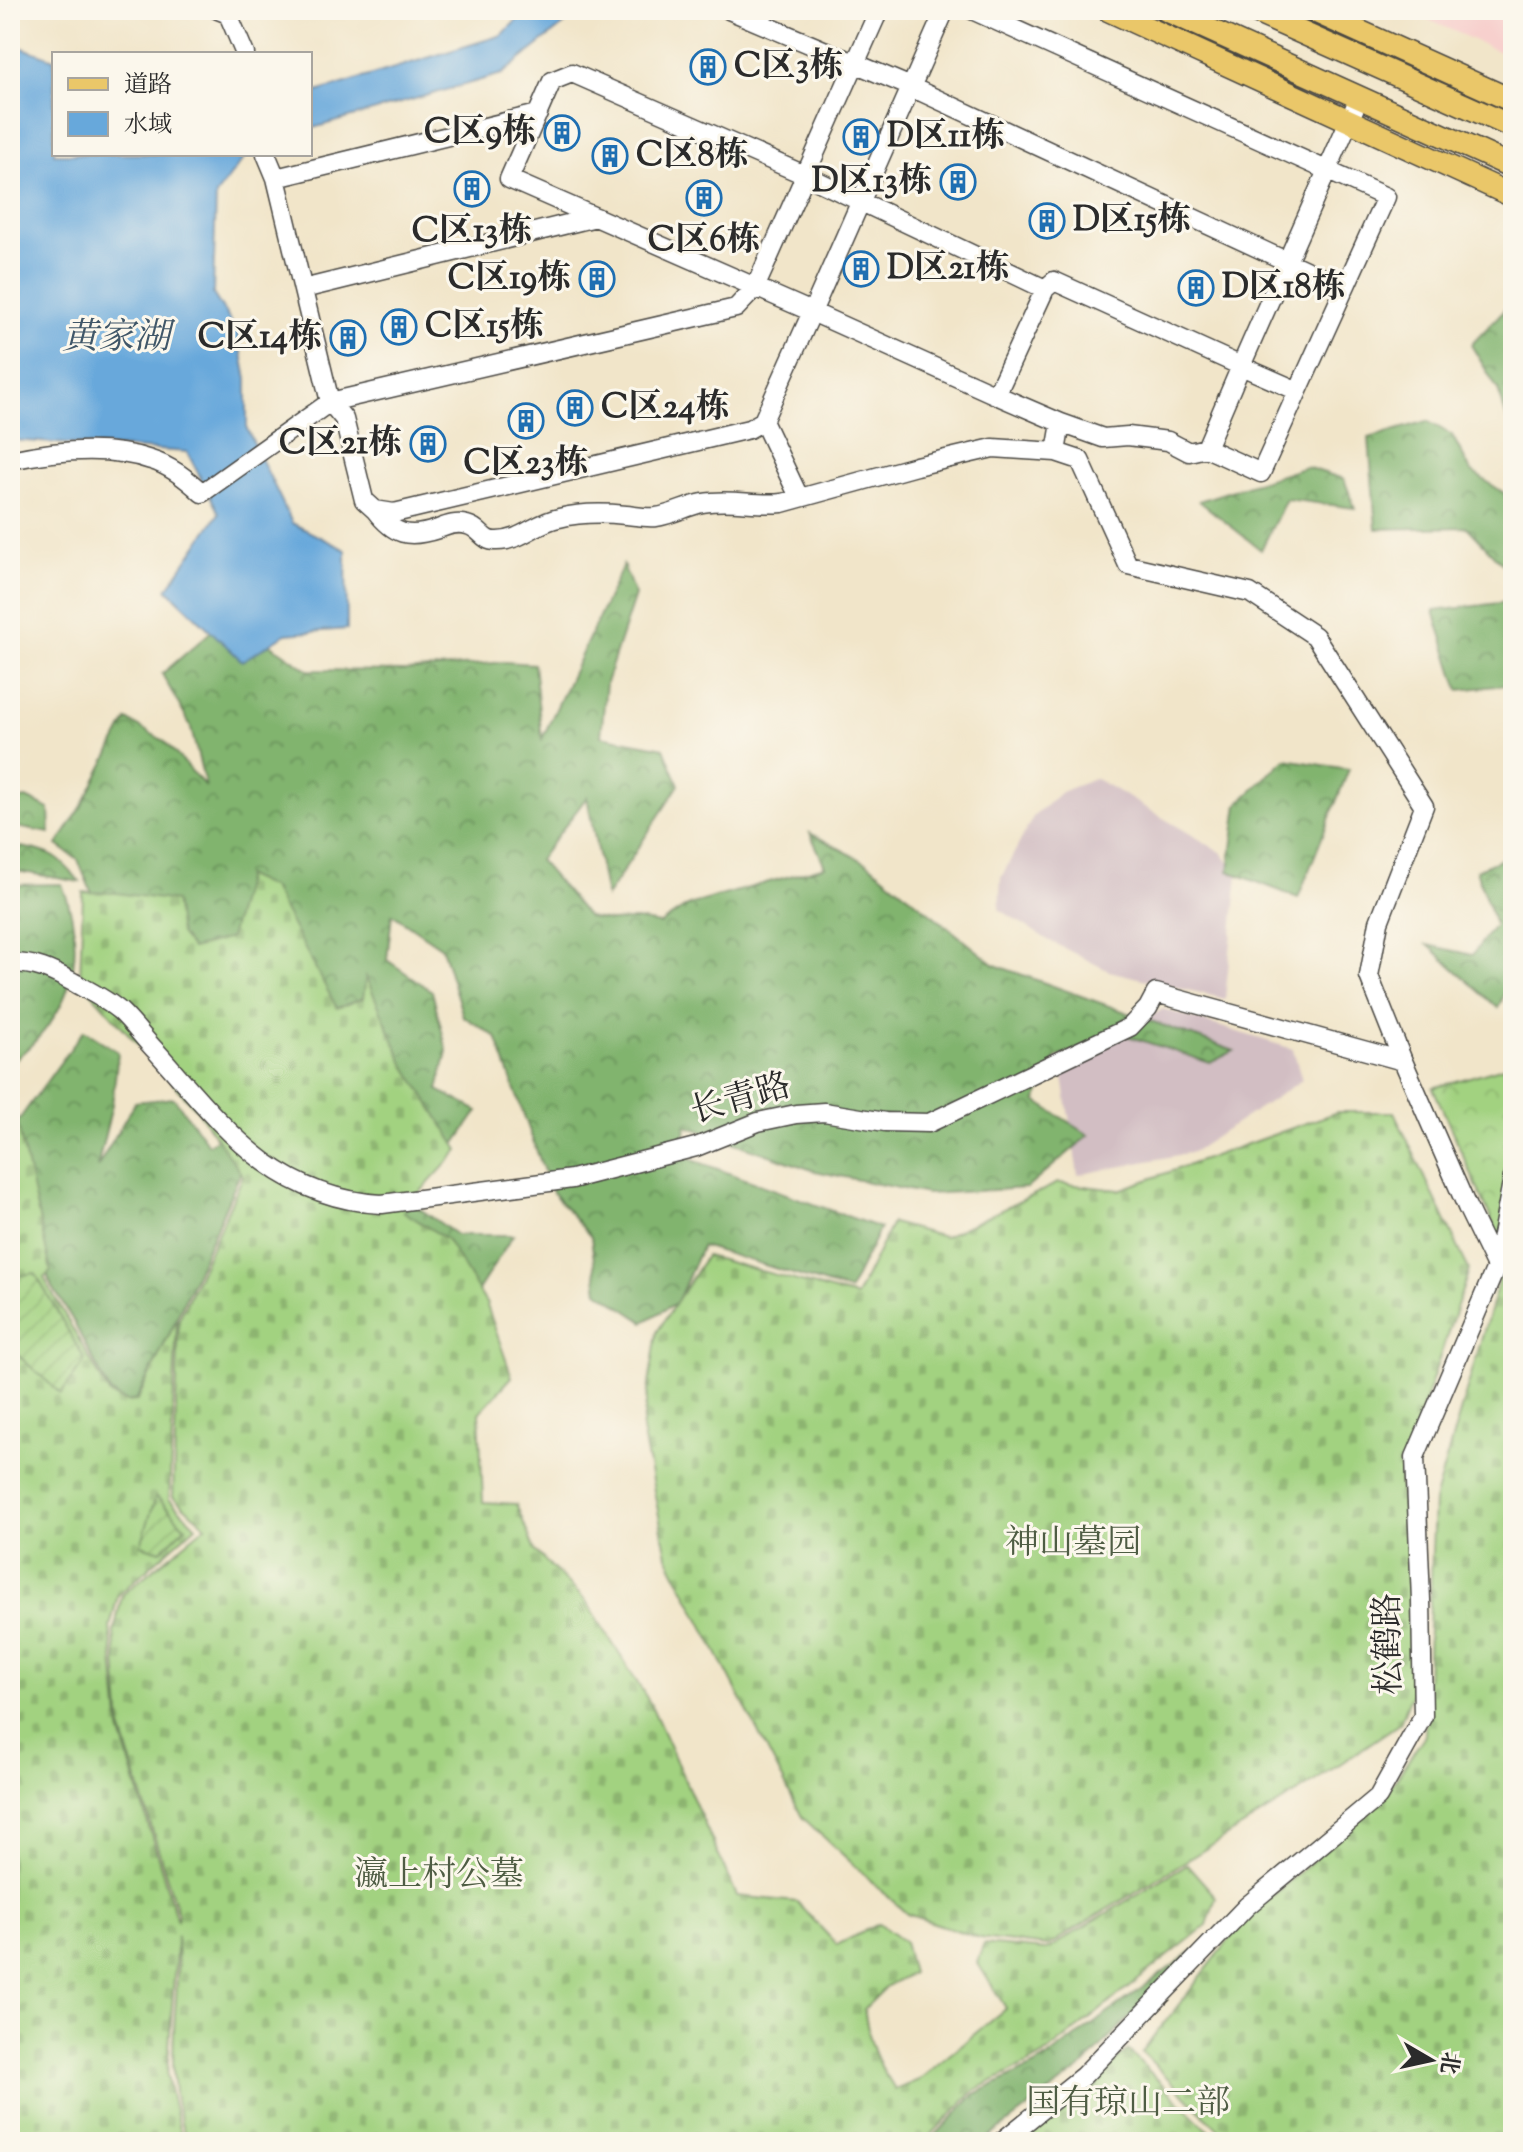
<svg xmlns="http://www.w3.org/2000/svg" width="1523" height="2152" viewBox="0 0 1523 2152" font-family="'Sorts Mill Goudy','Noto Serif SC',serif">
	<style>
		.built { fill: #f7d0cd }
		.industrial { fill: #d2bec3 }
		.forest { fill: url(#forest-crowns); stroke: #56704c; stroke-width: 2 }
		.cemetery { fill: url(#cemetery-stones); stroke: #667e56; stroke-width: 2 }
		.park { fill: url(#park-crowns); stroke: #667e56; stroke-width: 2 }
		.garden { fill: url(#garden-furrows); stroke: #667e56; stroke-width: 2 }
		.water { fill: #67a8db; stroke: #496a83; stroke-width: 2 }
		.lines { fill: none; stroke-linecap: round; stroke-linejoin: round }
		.minor-casing { stroke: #494743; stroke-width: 21 }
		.major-casing { stroke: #494743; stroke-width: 25 }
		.minor { stroke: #fff; stroke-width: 18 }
		.major { stroke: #eac769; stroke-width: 22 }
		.labels { text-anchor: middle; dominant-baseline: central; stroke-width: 6; stroke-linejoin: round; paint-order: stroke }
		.poi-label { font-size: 34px; font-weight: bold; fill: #2b2b2b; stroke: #fbf7ec; text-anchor: start }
		.street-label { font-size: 34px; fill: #2b2b2b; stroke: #fbf7ec }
		.park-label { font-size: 34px; fill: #4f5d44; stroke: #fbf7ec }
		.water-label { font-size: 36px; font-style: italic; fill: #405769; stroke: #fbf7ec }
	</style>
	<defs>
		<pattern id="forest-crowns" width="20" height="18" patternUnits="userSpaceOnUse" patternTransform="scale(2)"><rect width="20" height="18" fill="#81b46e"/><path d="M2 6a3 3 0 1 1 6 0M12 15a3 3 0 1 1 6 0" fill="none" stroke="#6a935b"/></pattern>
		<pattern id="cemetery-stones" width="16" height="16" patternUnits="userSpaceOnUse" patternTransform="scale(2)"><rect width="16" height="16" fill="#a2d280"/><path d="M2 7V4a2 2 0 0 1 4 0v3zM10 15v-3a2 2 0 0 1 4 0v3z" fill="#8cb46f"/></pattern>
		<pattern id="park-crowns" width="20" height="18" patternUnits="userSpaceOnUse" patternTransform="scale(2)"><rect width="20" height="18" fill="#a2d280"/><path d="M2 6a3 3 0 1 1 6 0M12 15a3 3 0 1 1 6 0" fill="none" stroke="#8cb46f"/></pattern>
		<pattern id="garden-furrows" width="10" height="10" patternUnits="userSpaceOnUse" patternTransform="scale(2)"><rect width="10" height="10" fill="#a2d280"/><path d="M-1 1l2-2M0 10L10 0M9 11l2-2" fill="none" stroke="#8cb46f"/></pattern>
	</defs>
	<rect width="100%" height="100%" fill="#fbf7ec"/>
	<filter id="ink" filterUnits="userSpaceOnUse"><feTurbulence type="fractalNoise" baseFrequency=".0125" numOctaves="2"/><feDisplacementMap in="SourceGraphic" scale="16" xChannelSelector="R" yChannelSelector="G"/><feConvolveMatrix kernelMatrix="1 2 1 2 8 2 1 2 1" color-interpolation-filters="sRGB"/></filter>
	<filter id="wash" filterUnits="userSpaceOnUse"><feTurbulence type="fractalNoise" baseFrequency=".006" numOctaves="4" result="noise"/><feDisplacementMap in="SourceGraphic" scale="32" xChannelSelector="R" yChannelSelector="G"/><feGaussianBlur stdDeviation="1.8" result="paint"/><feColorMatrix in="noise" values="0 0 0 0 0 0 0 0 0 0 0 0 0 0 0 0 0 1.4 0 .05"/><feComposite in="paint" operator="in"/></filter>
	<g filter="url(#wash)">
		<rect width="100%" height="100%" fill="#f1e5c9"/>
		<!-- built -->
		<path class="built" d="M1407,10h106v48z"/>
		<!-- industrial -->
		<path class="industrial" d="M1095,778l126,74 17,23 -13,124 -116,-28 -61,-31 -49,-31 2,-31 32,-61 28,-25z
			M1163,1009l130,40 9,31 -109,72 -115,23 -16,-104z"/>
		<!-- forest -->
		<path class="forest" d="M1513,304v133l-15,-47 -27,-45 35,-37z
			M1427,421l25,14 19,36 42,28v191l-8,-5 -46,5 -25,-79 73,-9 6,-27 -46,-48 -91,2 -7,-91z
			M1306,467l38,12 11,29 -69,-9 -25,51 -62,-49z
			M623,565l12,30 -29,88 -5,53 63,12 15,37 -73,112 -19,-100 -48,63 49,57 22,4 26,-1 24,4 29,-19 136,-39 -15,-33 59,31 126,101 239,86 -24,12 -91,-30 -63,25 -20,43 53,34 -62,53 -100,6 -112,-23 -128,-45 -8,29 201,73 -31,63 -147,-45 -25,56 -33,20 -46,-31 -7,-54 -40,-46 -55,-154 -33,-21 -21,-68 -50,-34 -5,46 45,31 15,60 -9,39 40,21 -31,45 -42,42 52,37h56l-38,60 -233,-126 -73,166 -33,65 -10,2 -15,-8 -39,-75 -23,-38 -15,-76 -24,-73 74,-102 34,22 -6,53 -15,63 38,-66 39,-4 34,46 58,-33 -163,-191 -25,-60 -21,-15 25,-39 45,-86 37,21 42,46 -16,-62 -28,-51 67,-58 79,54 98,1 99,-9 29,2 8,75z
			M1285,759l64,10 -51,129 -69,-27 9,-67z
			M26,798l23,11 1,24 -40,-7v-25z
			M21,847c32,5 38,10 59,35l-70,-12v-19z
			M1504,858l9,11v106l-15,33 -70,-63 44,10 23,-30 -19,-55z
			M62,884c28,71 9,134 -52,179v-178z
			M1195,1949l-115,120 -97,73h-54l46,-48 68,-33z"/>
		<!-- cemetery -->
		<path class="cemetery" d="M246,876l26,12 65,120 26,-10 3,-21 38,87 55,86 -56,61 43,28 40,64 26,74 -33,36 4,89 33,2 19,47 51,50 64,102 87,193 60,6 40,43 42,-21 25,18 8,31 -25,13 -23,23c6,36 11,50 31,81l24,-10 87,-72 -29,-46 7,-18 62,6 141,-86 29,33 -9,28 -164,131 -68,34 -51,52h-736c-29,-67 -6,-138 -11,-207l-10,141 12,53 6,13h-175v-1052l41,181 -7,7 66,117 16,7 11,-1 40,-82 -8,180 27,27 -78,69 -8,32 10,103 57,191 1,-7 -57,-187 -7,-95 8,-37 84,-69 -33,-29 6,-178 64,-143 -46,-66 -117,-130 3,-88 33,1 59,8 5,33 12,15 38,-11z
			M1337,1112h57l75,158 -70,208 18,135 1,65 -18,45 -100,68 -253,155 -67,-8 -73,-24 -105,-97 -135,-261 -25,-126 15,-98 49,-76 150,41 36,-74 52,14 114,-54 61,7z
			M1513,1232v910h-282l-89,-90 102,-131 138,-121 43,-65 9,-234z
			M1128,2050l92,92h-200l37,-26z"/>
		<!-- park -->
		<path class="park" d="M1513,1064v158l-9,26 -71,-160z"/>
		<!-- garden -->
		<path class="garden" d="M35,1273l50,87 -24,34 -51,-46v-71z
			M156,1496l29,31 -24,24 -20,-6z"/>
		<!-- water -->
		<path class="water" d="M527,10h55l-80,64 -192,55v-35l192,-59z
			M17,46l37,13v95h193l-31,41 -3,99 25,39 9,46v50l45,94 54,27 1,79 -61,5 -44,27 -75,-72 52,-76 -32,-61 -177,-12v-388z"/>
	</g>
	<g filter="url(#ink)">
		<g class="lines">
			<defs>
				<path id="minor" d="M218,10l10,4 17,40
					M729,10l182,77 433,201
					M945,10l-133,302 -303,-133 43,-98 20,-8 235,103 238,113 9,-8 187,85 118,-268
					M972,10l414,187 -88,194 -57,-25 -35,82 -17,4 -21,-11 -40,-5 -25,2 -42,-15
					M538,114l-262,64 54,224 406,-94 19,-20 124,-278
					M266,154l10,24
					M303,289l293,-72
					M1045,289l-49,106 65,28 -5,29 24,8 48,105 122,28 65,43 109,170 -45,116 -10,54 34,85
					M763,421l36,76
					M1206,448l55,25 37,-82
					M10,460c43,-9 98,-15 141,0 20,6 36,19 51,33l128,-91 14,17 20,81 11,10 19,3 355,-84 14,-8 49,-109 184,83
					M375,510c19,25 33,29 63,19 10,-4 19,-7 29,-4 14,3 15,17 30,16 25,0 39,-19 62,-23 20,-5 47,-5 67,-3 10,1 20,3 30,2 16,-2 31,-11 47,-14 28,-5 52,3 79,0l134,-37 77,-18 63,4
					M10,963c26,0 40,7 63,19 16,9 33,17 47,29 13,12 24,28 37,41 66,74 117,146 225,152l190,-25 124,-32 62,-25 38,-8 28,-2 61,10 44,1 201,-96 18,-19 8,-15 247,68 64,146 29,60
					M1001,2142l82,-66 164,-170 131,-109 45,-81 -2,-116 -6,-143 81,-190 17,-90"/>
				<path id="major" d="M1108,10l405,186
					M1166,10l347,157
					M1251,10l262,117
					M1312,10l201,91"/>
			</defs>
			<!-- minor casing -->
			<use href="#minor" class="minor-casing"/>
			<!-- major casing -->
			<use href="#major" class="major-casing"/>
			<!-- minor -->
			<use href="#minor" class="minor"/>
			<!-- major -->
			<use href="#major" class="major"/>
		</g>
	</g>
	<!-- icons -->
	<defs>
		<symbol id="building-ring" viewBox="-11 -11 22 22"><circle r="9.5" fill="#fbf7ec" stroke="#1f6fb2" stroke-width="1.5"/><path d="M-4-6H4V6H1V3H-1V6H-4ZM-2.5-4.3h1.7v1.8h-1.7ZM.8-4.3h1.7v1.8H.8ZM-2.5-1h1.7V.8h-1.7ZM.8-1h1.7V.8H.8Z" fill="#1f6fb2"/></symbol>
	</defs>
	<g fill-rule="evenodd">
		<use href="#building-ring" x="688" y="47" width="40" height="40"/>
		<use href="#building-ring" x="542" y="113" width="40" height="40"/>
		<use href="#building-ring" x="841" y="117" width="40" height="40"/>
		<use href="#building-ring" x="590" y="136" width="40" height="40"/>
		<use href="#building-ring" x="938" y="162" width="40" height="40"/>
		<use href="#building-ring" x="452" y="169" width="40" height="40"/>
		<use href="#building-ring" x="684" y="178" width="40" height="40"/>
		<use href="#building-ring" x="1027" y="201" width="40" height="40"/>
		<use href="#building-ring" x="841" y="249" width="40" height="40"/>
		<use href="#building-ring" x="577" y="259" width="40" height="40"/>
		<use href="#building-ring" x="1176" y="268" width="40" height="40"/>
		<use href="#building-ring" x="379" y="307" width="40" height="40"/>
		<use href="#building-ring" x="328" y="318" width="40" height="40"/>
		<use href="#building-ring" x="555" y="388" width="40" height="40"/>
		<use href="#building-ring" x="506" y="401" width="40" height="40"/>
		<use href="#building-ring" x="408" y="424" width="40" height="40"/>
	</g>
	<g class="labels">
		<!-- poi labels -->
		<g class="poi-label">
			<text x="734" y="67">C区3栋</text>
			<text x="536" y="133" text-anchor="end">C区9栋</text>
			<text x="887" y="137">D区11栋</text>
			<text x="636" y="156">C区8栋</text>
			<text x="932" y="182" text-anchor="end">D区13栋</text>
			<text x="1073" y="221">D区15栋</text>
			<text x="472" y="232" text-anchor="middle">C区13栋</text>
			<text x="704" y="241" text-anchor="middle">C区6栋</text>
			<text x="887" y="269">D区21栋</text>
			<text x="571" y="279" text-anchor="end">C区19栋</text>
			<text x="1222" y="288">D区18栋</text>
			<text x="425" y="327">C区15栋</text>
			<text x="322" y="338" text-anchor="end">C区14栋</text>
			<text x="601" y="408">C区24栋</text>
			<text x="402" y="444" text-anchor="end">C区21栋</text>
			<text x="526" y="464" text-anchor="middle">C区23栋</text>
		</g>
		<!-- street labels -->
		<g class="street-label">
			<text transform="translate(741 1100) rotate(-16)">长青路</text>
			<text transform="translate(1390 1644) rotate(-91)">松鹤路</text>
		</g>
		<!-- park labels -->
		<g class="park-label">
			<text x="1073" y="1544">神山墓园</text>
			<text x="439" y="1876">瀛上村公墓</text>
			<text x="1128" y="2104">国有琼山二部</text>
		</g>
		<!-- water labels -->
		<g class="water-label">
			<text x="116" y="339">黄家湖</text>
		</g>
	</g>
	<!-- margin -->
	<rect width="1523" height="2152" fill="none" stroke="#fbf7ec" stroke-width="40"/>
	<!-- legend -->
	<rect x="52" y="52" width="260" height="104" fill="#fbf7ec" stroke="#a8a59f" stroke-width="2"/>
	<rect x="68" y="78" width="40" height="12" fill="#eac769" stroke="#a8a59f" stroke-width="2"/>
	<text x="124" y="92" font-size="24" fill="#2b2b2b">道路</text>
	<rect x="68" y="112" width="40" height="24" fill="#67a8db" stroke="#a8a59f" stroke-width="2"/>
	<text x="124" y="132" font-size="24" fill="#2b2b2b">水域</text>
	<!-- north arrow -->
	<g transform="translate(1431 2060) rotate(99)" stroke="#fbf7ec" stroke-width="6" paint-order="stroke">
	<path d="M0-6L14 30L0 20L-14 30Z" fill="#2b2b2b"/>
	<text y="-12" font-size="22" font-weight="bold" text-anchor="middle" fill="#2b2b2b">北</text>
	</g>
</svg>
